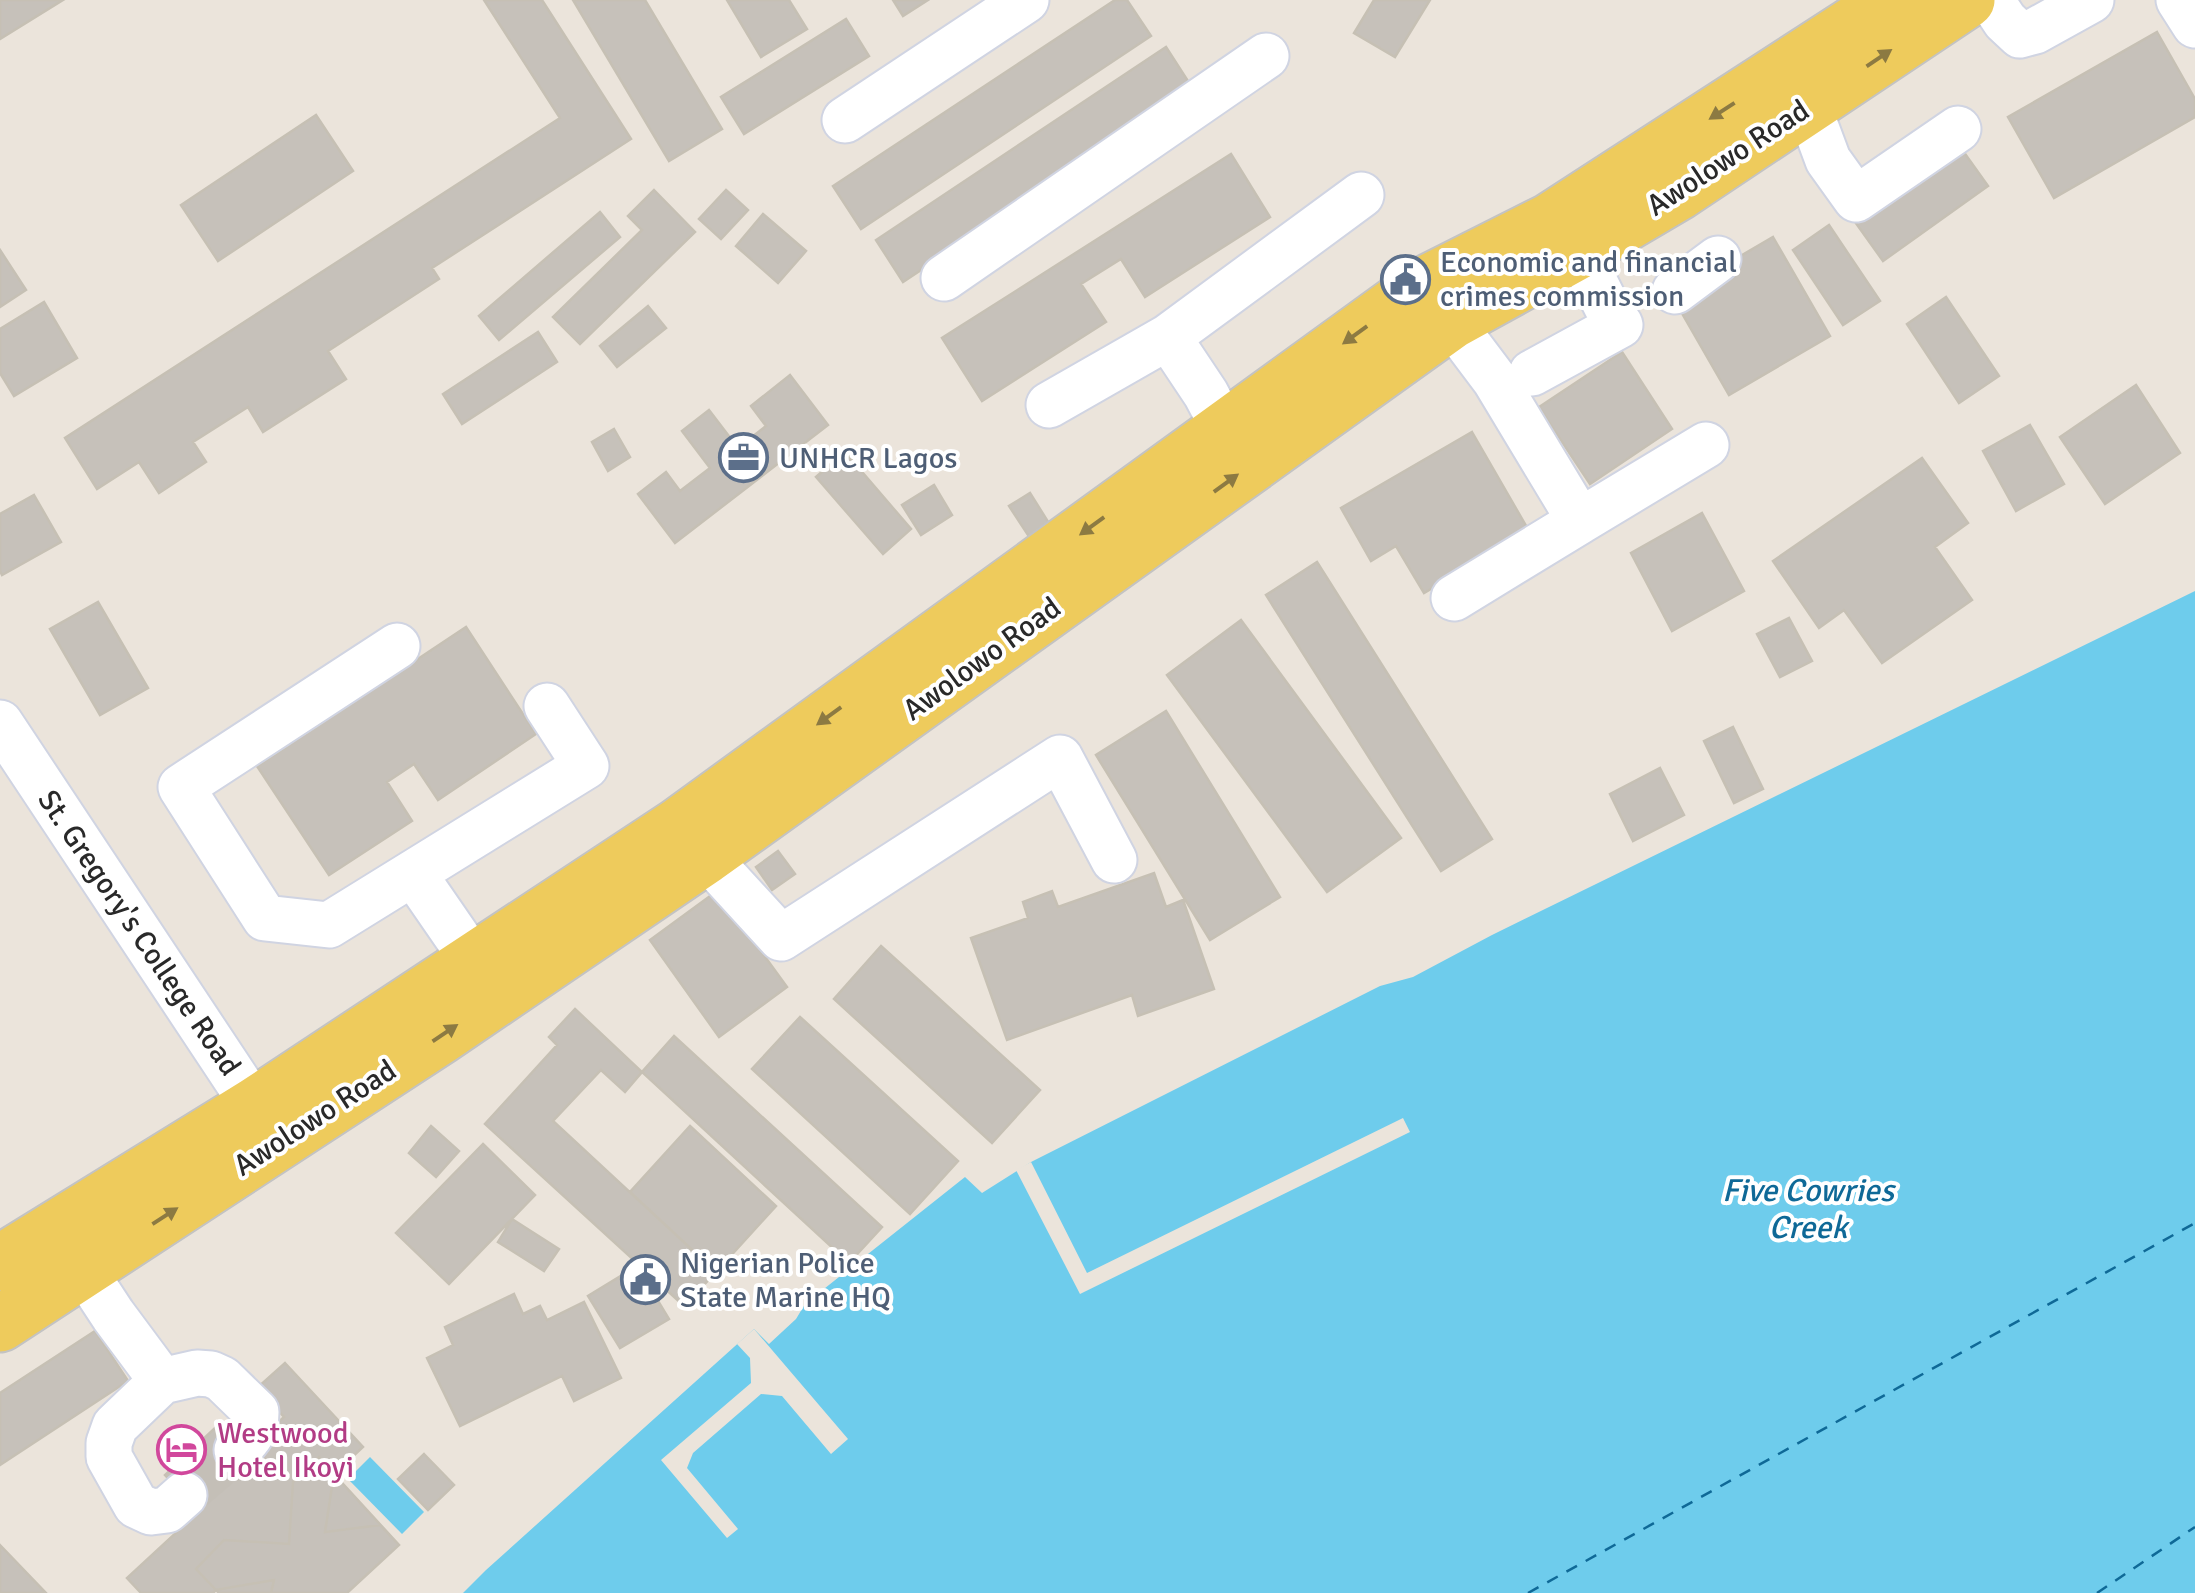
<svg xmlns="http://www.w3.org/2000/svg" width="2195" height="1593" viewBox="0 0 2195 1593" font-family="Signika,sans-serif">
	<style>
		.water { fill: #6eccec }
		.pier { fill: #ebe4db }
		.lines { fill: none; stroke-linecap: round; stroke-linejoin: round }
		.ferry { stroke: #0f6997; stroke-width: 2.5; stroke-dasharray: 12 10; stroke-linecap: butt }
		.building { fill: #c6c1ba; stroke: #c6c0b4; stroke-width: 2.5 }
		.minor-tunnel { stroke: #c4bfb7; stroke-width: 45; stroke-dasharray: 45 22; stroke-linecap: butt }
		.minor-casing { stroke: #d0d4e2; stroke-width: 49 }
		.major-casing { stroke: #c3c3c3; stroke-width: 59 }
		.minor { stroke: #fff; stroke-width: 45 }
		.major { stroke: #eecb5c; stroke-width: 55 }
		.oneway { fill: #8c7a42 }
		.labels { text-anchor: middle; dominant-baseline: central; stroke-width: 8; stroke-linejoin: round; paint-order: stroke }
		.street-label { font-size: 30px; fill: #292929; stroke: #fff }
		.service-label { font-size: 30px; fill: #4e5e75; stroke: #fff; text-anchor: start }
		.hotel-label { font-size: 30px; fill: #b23c85; stroke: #fff; text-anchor: start }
		.water-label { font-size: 32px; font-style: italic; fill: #0f6997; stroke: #fff }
	</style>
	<rect width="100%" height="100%" fill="#ebe4db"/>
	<!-- water -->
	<path class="water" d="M2195,591v1002h-1732l23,-23 268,-241 15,15 27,-25 9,-15 160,-127 17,16 49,-31 349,-176 33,-9 79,-42z
		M370,1457l54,55 -22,22 -54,-55z"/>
	<!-- pier -->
	<path class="pier" d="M1403,1118l7,14 -330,162 -64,-124 15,-8 56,111z
		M754,1329l94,110 -17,15 -49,-58 -21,-2 -68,59 -6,15 51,61 -11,9 -66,-78 90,-77 -1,-25 -13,-14z"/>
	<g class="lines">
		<!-- ferry -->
		<path class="ferry" d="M1528,1593l667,-370
			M2097,1593l98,-66"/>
	</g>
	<!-- building -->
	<path class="building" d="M0,0h63l-63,39z
		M484,0h58l89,139 -199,129 7,11 -111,72 18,28 -83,53 -15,-25 -55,35 13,20 -47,31 -20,-31 -42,27 -32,-51 495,-320z
		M573,0h72l77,129 -53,32z
		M727,0h62l18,29 -46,28z
		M893,0h35l-25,16z
		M1115,0h12l24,36 -290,193 -28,-43z
		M1374,0h56l-35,57 -41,-24z
		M846,19l23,37 -125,78 -23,-37z
		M2157,32l38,67v18l-141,81 -46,-81z
		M1166,47l27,42 -290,193 -27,-42z
		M316,115l37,56 -135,90 -37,-56z
		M1958,144l30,42 -105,75 -30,-42z
		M1231,154l39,63 -125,80 -24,-38 -40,25 25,38 -124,79 -40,-63z
		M654,190l41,42 -115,112 -27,-27 89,-87 -14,-14z
		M726,190l22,20 -27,29 -22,-20z
		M600,212l20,25 -121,103 -20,-24z
		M763,214l43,37 -28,32 -42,-37z
		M1829,225l51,76 -37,24 -50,-75z
		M1773,237l57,99 -101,59 -57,-99z
		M0,250l26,40 -26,17z
		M1946,297l53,79 -40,27 -52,-79z
		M44,302l33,56 -63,38 -14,-23v-44z
		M648,306l18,22 -49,39 -17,-21z
		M538,332l19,30 -95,62 -19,-30z
		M1622,352l50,77 -82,55 -51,-77z
		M790,375l38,50 -153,118 -37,-49 28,-22 14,19 30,-23 -28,-37 27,-21 29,38 28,-22 -15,-20z
		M2136,385l44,68 -75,51 -45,-67z
		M2030,425l34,59 -48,27 -33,-60z
		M614,429l16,28 -22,14 -16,-29z
		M1472,432l57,99 -105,62 -28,-47 -25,15 -30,-53z
		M845,452l66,77 -28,25 -67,-77z
		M1922,458l46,65 -33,24 37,53 -90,63 -38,-53 -25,18 -46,-67z
		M934,485l18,30 -31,20 -19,-30z
		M1030,493l22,35 -20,13 -23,-35z
		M34,495l27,47 -59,33 -2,-4v-57z
		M1702,513l42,78 -72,40 -41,-78z
		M1317,562l175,277 -51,32 -175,-276z
		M98,602l50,86 -48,27 -50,-86z
		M1789,618l23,43 -32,16 -23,-43z
		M1241,620l160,218 -74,54 -160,-217z
		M466,627l70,107 -98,66 -24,-36 -27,18 25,39 -83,54 -72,-109z
		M1166,711l114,186 -70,43 -114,-185z
		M1733,727l30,62 -29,14 -30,-62z
		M1660,768l24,47 -51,26 -23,-47z
		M778,851l17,23 -23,16 -16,-23z
		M1154,873l12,34 17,-7 31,89 -76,27 -6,-21 -125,45 -36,-102 57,-20 -5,-16 29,-11 6,16z
		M717,891l70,96 -68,50 -69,-97z
		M881,946l159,144 -48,53 -158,-144z
		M575,1009l67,63 -17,20 -24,-22 -48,51 163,151 -32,34 -199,-182 72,-79 -8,-8z
		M800,1017l158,144 -48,53 -158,-145z
		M674,1036l208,191 -33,36 -207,-191z
		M431,1126l28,25 -23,26 -27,-24z
		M690,1126l86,80 -60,66 -86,-80z
		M483,1144l52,51 -86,89 -53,-51z
		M512,1219l47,30 -15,22 -46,-29z
		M637,1266l32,53 -49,29 -32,-52z
		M514,1294l9,20 17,-8 7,14 37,-18 37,76 -47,23 -12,-25 -102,50 -33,-68 26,-13 -8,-18z
		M95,1331l33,50 -128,84v-72z
		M285,1363l78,84 -29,27 65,71 -52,48h-128l-3,-3 -3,3h-72l-14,-15 65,-60 -8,-8 100,-93 -27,-29z
		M216,1427l26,29 -51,47 -26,-28z
		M424,1454l30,31 -26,25 -30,-31z
		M319,1457l15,17 -9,58 55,-7 19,20 -52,48h-76l3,-13 -58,10 -20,-21 28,-29 65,4 4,-62z
		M0,1545l46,48h-46z
		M0,1545l46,48h-46z"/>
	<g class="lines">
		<!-- minor-tunnel -->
		<path class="minor-tunnel" d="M184,1495l53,-45"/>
		<defs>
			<path id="minor" d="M1991,0l14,21 15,14 15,-4 56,-31
				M2179,0l16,25
				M1792,80l16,26 20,54 28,39 102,-70
				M845,120l181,-120
				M944,278l322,-222
				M1675,291l43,-32
				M1431,295l64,85 85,141 126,-76
				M1168,337l38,57 19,36
				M1532,373l88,-48 -14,-20 -27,-54 -24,-25
				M1049,405l119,-68 193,-142
				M1454,598l126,-77
				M397,646l-216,141 84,131 64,7 257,-159 -39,-60
				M0,723l254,383 17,29
				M683,831l98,107 279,-180 54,102
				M413,873l60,87
				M65,1242l48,73 49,66
				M184,1495l-17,15 -16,2 -15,-7 -27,-48v-14l6,-17 47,-45 35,-8 14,1 11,5 34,33c0,19 -6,26 -19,38"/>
			<path id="major" d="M0,1263l254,-157 424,-280 745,-541 127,-64 341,-221
				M0,1324l441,-288 265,-180 746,-535 127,-70 100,-59 288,-192"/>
		</defs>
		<!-- minor casing -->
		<use href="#minor" class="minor-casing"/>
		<!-- major casing -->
		<use href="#major" class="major-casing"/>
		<!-- minor -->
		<use href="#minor" class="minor"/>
		<!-- major -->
		<use href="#major" class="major"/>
	</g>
	<!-- one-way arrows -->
	<defs><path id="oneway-solid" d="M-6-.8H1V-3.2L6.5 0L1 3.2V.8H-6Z" transform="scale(2.5)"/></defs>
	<g class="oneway">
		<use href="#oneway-solid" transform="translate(1879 58) rotate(-34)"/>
		<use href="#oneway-solid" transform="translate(1722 111) rotate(147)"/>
		<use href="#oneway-solid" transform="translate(1355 335) rotate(144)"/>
		<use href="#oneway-solid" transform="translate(1226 483) rotate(-36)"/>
		<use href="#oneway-solid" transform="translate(1092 526) rotate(144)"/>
		<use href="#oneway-solid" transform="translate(829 716) rotate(144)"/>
		<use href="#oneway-solid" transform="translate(445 1033) rotate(-34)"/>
		<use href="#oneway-solid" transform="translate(165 1216) rotate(-33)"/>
	</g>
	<!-- icons -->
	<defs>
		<symbol id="civic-ring" viewBox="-11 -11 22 22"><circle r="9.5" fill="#fff" stroke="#5c6f8a" stroke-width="1.5"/><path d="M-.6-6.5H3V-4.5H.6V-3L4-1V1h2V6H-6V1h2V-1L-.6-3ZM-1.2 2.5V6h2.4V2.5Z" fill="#5c6f8a"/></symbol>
		<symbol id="office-ring" viewBox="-11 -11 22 22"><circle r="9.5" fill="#fff" stroke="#5c6f8a" stroke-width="1.5"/><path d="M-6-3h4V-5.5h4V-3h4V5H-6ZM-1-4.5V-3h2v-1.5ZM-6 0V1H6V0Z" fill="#5c6f8a"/></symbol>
		<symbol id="hotel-ring" viewBox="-11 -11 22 22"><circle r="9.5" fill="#fff" stroke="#d1479c" stroke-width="1.5"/><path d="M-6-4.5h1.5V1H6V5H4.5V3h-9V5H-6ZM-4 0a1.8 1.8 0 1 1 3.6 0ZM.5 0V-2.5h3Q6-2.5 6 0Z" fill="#d1479c"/></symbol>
	</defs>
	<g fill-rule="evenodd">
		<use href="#civic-ring" x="1378" y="252" width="55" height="55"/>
		<use href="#office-ring" x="716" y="430" width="55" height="55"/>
		<use href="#civic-ring" x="618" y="1252" width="55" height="55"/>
		<use href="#hotel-ring" x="154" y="1422" width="55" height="55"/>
	</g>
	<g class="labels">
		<!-- street labels -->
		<g class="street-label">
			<text transform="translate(1728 158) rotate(-33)">Awolowo Road</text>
			<text transform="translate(982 659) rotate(-36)">Awolowo Road</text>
			<text transform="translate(139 933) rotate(56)">St. Gregory's College Road</text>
			<text transform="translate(315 1118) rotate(-33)">Awolowo Road</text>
		</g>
		<!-- service labels -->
		<g class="service-label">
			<text x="1440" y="262">Economic and financial<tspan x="1440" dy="34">crimes commission</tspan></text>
			<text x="779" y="458">UNHCR Lagos</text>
			<text x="680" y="1263">Nigerian Police<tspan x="680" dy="34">State Marine HQ</tspan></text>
		</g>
		<!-- hotel labels -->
		<g class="hotel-label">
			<text x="217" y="1433">Westwood<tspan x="217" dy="34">Hotel Ikoyi</tspan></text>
		</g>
		<!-- water labels -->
		<g class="water-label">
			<text x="1808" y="1190">Five Cowries<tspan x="1808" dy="37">Creek</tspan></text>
		</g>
	</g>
</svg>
